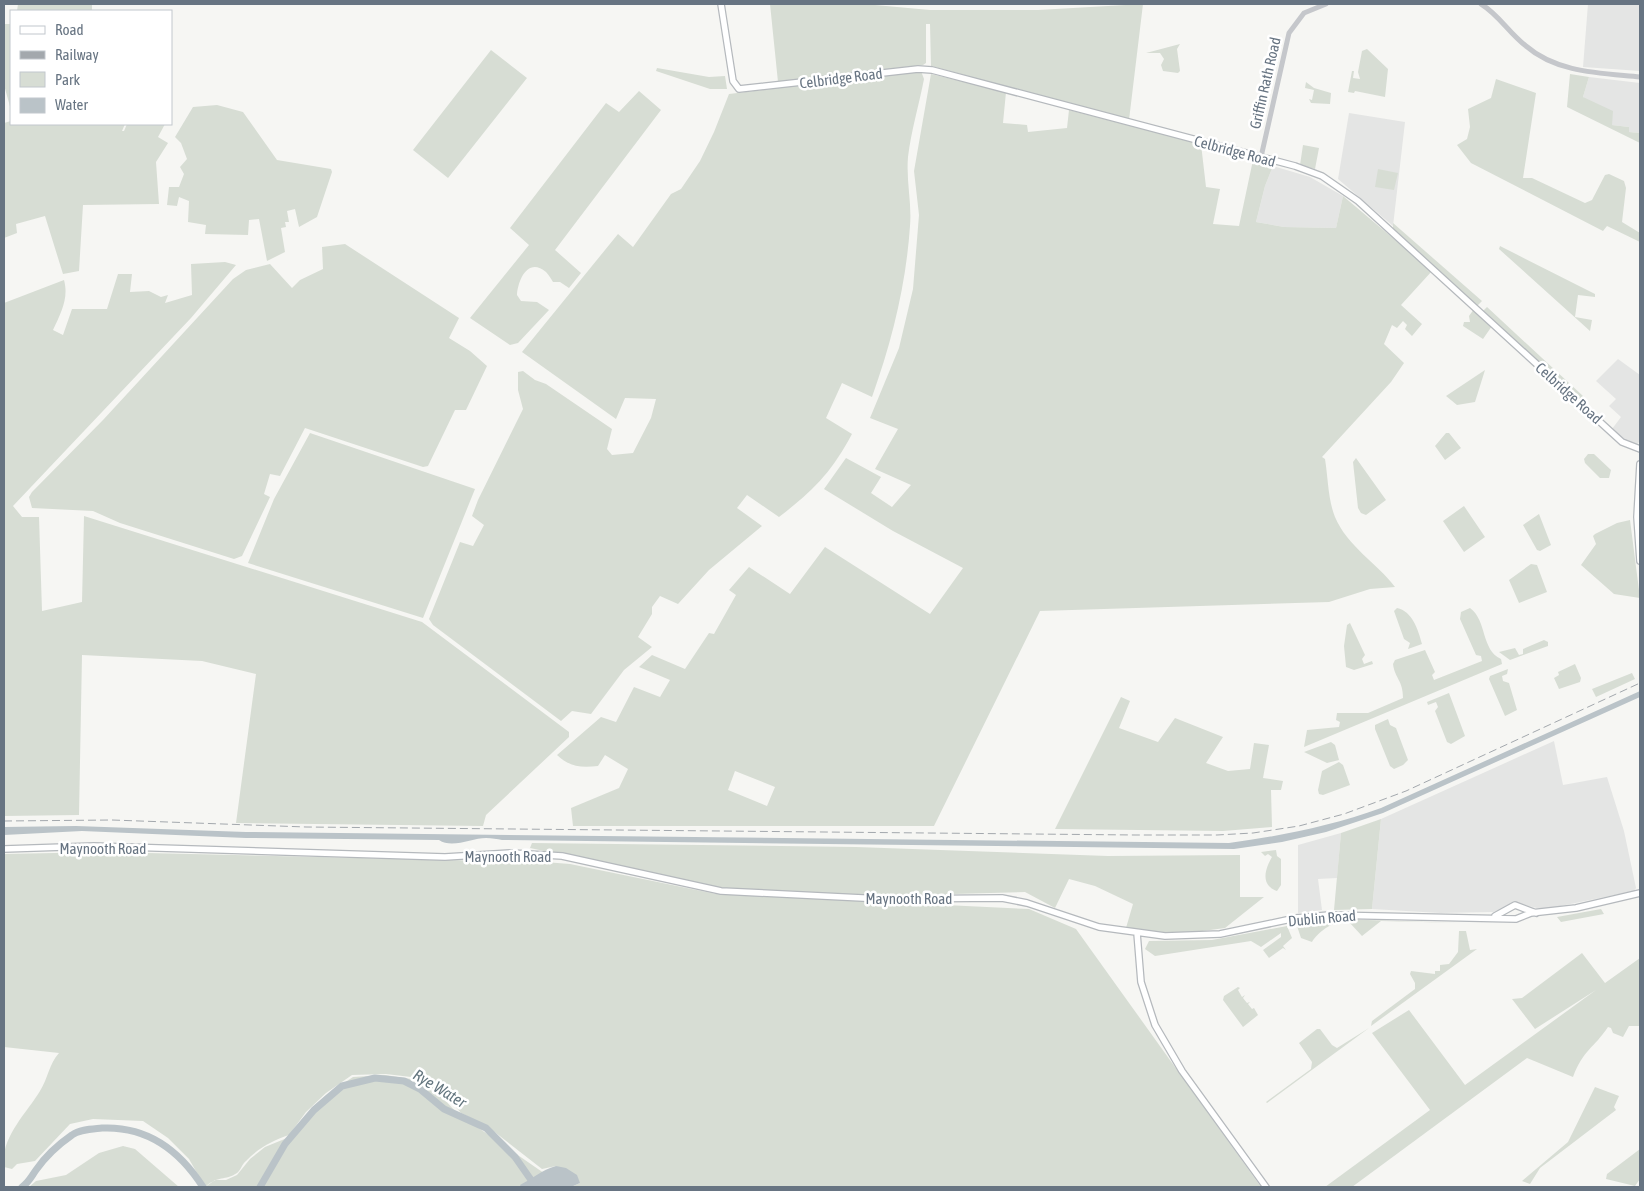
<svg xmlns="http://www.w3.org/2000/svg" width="1644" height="1191" viewBox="0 0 1644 1191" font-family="'Asap Condensed',sans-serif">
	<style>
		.built { fill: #e4e5e4 }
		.green { fill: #d7ddd4; fill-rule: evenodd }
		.water { fill: #bac3c8 }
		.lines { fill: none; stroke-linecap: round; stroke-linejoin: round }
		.river { stroke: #bac3c8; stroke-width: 7 }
		.secondary-casing { stroke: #b5b9bd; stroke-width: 8 }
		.tertiary { stroke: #c5c7cb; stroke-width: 5 }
		.secondary { stroke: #fff; stroke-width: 5.5 }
		.rail { stroke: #a3a8ad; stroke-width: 1; stroke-dasharray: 8 4; stroke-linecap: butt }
		.labels { text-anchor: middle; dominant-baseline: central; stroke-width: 5; stroke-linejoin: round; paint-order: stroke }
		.street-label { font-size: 15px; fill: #677482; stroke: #fff }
		.water-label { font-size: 16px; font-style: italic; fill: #63757e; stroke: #fff }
	</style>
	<rect width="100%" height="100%" fill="#f6f6f3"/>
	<!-- built -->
	<path class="built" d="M1588,4h52v67l-57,-4z
		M1589,77l51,6v50l-11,-1v-5l-17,-2 -29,-28z
		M1349,113l56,9 -12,104 -55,-47z
		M1273,166l37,11 33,19 -7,32 -52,-1 -28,-5 9,-36z
		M1618,359l22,16v66l-3,3 -10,-2 -15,-13 9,-12 -12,-11 7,-7 -20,-18z
		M1554,741l9,44 44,-8 17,54 12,57 -2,3 -83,17h-14l-22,-5 -22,9 -53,1 -68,-4 9,-90z
		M1341,833l-4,45 -19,1 4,31 -24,3v-68z"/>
	<!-- green -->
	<path class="green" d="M18,4h74v7h-75z
		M770,4h94l66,6h108l105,-6 -14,116 -198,-54 -1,-42h-4v39l-3,2 -145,17z
		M4,24h7v86l-7,-25z
		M1180,44l-3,5 3,22 -2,2 -15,-2 -2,-6 3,-6 -4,-6h-14z
		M1367,49l21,20 -3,28 -30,-6 -1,2 -6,-1 4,-21h2l-1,7 7,1 -2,-7 4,-21z
		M491,50l36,28 -79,100 -35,-28z
		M657,68l52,9 16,-1 2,13h-17l-54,-18z
		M915,71h6l3,8c-5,26 -13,52 -16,78 -2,24 4,46 2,69 -4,59 -18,115 -38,171l-30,-14 -16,35 26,16c-21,39 -38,56 -73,83l-32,-22 -10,13 25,18 -53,44 -31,34 -18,-8 -8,11v7l-14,23 14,10 -28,23 -33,44 -19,-3 -11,10 -128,-96 -4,-6 31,-77 13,4 11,-21 -12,-9 6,-16 45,-91 -5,-19v-18l5,-1 12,9 11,4 66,45 -5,20 5,6 21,-2 18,-35 5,-19 -31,-1 -9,21 -94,-67 96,-118 15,13 38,-53 10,-5 19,-28 14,-29 15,-38z
		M931,74l75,18 -3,31 24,2 1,7 39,-4 2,-18 132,34 5,43 14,2 -7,35 26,2 14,-66 20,6 -8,20 -9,36 28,5 52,1 7,-32 89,75 -31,34 21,19 -10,12 -7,-7 2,-4 -4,-4 -6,7 -5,-3 -8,19 20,19 -13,19 -69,75 3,2c3,18 3,41 10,58 12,29 42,46 60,70l-25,2 -41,13 -289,9 -106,215h-361l-2,-18 48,-20 9,-19 -23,-14 -7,11c-17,2 -28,1 -41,-11l44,-38 15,5 18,-35 26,10 10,-17 -31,-13 13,-12 33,14 24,-36 5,1 22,-39 -7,-5 20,-23 41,27 35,-47 105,67 33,-46 -70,-37 -69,-42 22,-31 35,19 -10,16 21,14 19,-22 -36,-16 23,-40 -28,-11 29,-70 14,-59 6,-74 -5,-44zM735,771l40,16 -8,19 -39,-16z
		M1570,74l19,3 -6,20 30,14 -1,14 17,2v5l11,1v10l-73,-36z
		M1496,79l40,14 -13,85h9l53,25 7,-3 13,-25 4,-1 15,7 2,7 -4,34 18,11v9l-33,-16 -4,5 -132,-68 -14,-18 10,-6 3,-12 -2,-18 23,-11z
		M1306,82l8,6 17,5 -1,11 -19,-1 -2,-4 3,1 2,-10 -9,-2z
		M639,91l22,19 -106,140 26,23 -12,15 -9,-6h-7c-2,-3 -4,-7 -7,-10 -18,-15 -28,8 -29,23l4,6 16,1 12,8 -31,33 -8,2 -40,-27 59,-73 -19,-17 96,-125 13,9z
		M217,105l26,7 34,48 54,9 1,3 -15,45 -18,10 -4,-18 -8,2 2,11h-4l1,5 -5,1 4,24 -18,9 -8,-42 -10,1 -1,15 -43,-1 1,-9 -18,-3 1,-21 -10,-4 -2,9 -10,-1 2,-18h10l5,-13 -4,-7 7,-8 -6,-16 -6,-6 18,-30z
		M11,121v3h114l-3,7h2l3,-7h38l-7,13 10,6 -12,19 3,42 -76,1 -4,66 -16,3 -18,-58 -29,8 1,9 -13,5v-115z
		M1303,145l16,3 -4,21 -15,-4z
		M1378,169l20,4 -4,17 -19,-3z
		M1393,223l89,78 -5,5 -84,-78z
		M345,244l114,74 -10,20 21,13 17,15 -21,44h-11l-27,56 -5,1 -118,-39 -25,48 -10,-2 -6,20 6,3 -28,59 -8,3 -114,-36 -27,-12 -61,-3 -3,-11 3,-5 71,-72 130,-141 13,-9 24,-6 22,24 8,-8 23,-11 -1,-22z
		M1500,246l95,48v3l-17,-2 -3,22 17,3 -2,11 -91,-82z
		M225,262l11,3 -45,53 -178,188 9,11h17l3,94 40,-9 2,-86 338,106 147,110v5l-83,78 -3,11 -247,-3 20,-149 -54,-13 -120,-6 -3,160 -75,1v-513l60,-23c5,18 -3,33 -11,50l10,5 9,-26h35l11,-35h14l-2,18 19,-1 12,6 7,-2 -3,8 27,-8 -1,-31z
		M1487,307l96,89 -3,3 -97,-88z
		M1474,309l18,17 -9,13 -20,-13 1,-4h6l-1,-6z
		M1485,370l-10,32 -18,3 -11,-9z
		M310,433l165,56 -52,129 -175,-55 26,-64z
		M1446,433h3l12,15 -16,12 -10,-14z
		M1588,454h6l17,16 -2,8h-9l-15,-15 -1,-4z
		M1356,458l30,42 -20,15 -5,-2 -3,-5 -5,-46z
		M1464,506l21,31 -21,15 -21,-31z
		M1539,514l12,31 -11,6 -3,-1 -14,-25z
		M1630,520l10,78 -26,-4 -33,-29 15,-21 -3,-8 2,-2 22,-11z
		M1531,564l6,1 10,27 -28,11 -10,-23z
		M1397,608c15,3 21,21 25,36l-14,5 2,-6 -6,-4 -10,-28z
		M1470,608c17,12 11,42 31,51l1,5 -198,83 3,-17 32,-3 1,-5 -4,-2 1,-7h31l35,-15c0,-18 -8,-19 -10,-34l2,-4 30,-10 10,22 -3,3 2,5 48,-19 -1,-5 -5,-1 -16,-36 1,-7z
		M1350,623l15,32 -3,4 2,5 8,-3 1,3 -19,6 -8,-3 -2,-21 3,-21z
		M1544,640l4,2v4l-38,14 -11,-8 16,-4 4,7 4,-1v-5z
		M1575,664l6,14 -1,4 -21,7 -5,-11 5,-3 -1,-3z
		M1508,669l-1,5 -5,2 1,5 6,2 8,27 -12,6 -16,-37 1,-3z
		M1632,673l3,6 -39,18 -4,-8z
		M1449,693l16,43 -14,8 -4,-2 -12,-31 3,-4 -2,-5 -8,3 -1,-3z
		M1121,697l9,4 -11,27 39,14 17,-24 48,19 -17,26 22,8 22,-2 4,-26 15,2 -6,33 20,3 -2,9h-10l1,37 -49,4 -168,-2z
		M1388,719l2,6 6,3 12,32 -5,5 -9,4 -4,-3 -15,-37v-4z
		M1331,742l4,3 4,15 -12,3 -23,-11z
		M1339,762l4,3 7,20 -27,10 -4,-1 -1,-4 4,-19z
		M1381,819l-9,90 -38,1 7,-77z
		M532,843l324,4 252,9 132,-1v42h24l-39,31 -30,4h-41l-28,-4 7,-24 -38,-18 -26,-7 -14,29 -30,-16 -145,4 -159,-8 -191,-40z
		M1276,850l1,6 4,3v26l-4,6c-17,-6 -12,-22 -5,-34l-4,-3 -3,2 -4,-4z
		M104,852l386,9 29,-1 51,4 146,30 313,15 47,20 185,258h-690l9,-4 -24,-17 -14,3 -55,-43 -26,-13 -15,-17 -35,-19 -25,-3 -34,1 -26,18 -20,19 -14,19 34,-36 27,-18 32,-2 26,4 30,17 16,17 107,74h-359l10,-7h11l11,-5 13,-16 15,-12 22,-9 2,-3c-15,5 -31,13 -43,26 -4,3 -5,9 -9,12 -12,8 -19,2 -32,14l-16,-28 -21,-21 -25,-17 -50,-2 -23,5 -35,37 -18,3 -5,5 -8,-2c-4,-29 22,-53 36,-76 8,-13 9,-27 19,-38l-55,-6v-193z
		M1601,909l3,5 -43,8 -4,-5z
		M1336,919l127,4 -82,-2 -19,15 -13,-14c-14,-3 -31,10 -37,20l-11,-4 -4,-12 2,-2z
		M1287,926l5,12 -9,8 3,4 -3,-2 -14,10 -6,-8 18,-13v-4l-20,14 -10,-6 -96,15 -10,-7 4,-8 63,-1z
		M1459,931h7l4,19 7,-1 -106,77 1,-5 43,-32v-6l-5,-9 1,-3 24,3v-3h5v-6l9,-1 9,-12z
		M1582,953l23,30 35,-25v68h-11l-6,11 -10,-4 -2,-5 -3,-1c-14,21 -25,23 -35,50l-46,-19 -175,129h-27l105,-77 -58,-77 37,-23 56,75 131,-95 -61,39 -23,-30 10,-1z
		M1238,987l2,1 -2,2 4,7 3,-2 -2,3 4,5 3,-1 -2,2 4,5 2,-1 4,7 -15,12 -20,-27 1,-4z
		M1369,1028l-102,75 -1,-1 45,-33 1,-7 -13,-19 18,-14h3l12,16 5,3z
		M1595,1087l24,9 -5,11 2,3 -76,58 -10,16 -8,-3 46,-39z
		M123,1146l12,3 44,38h-150l7,-6 30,-6 33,-22z
		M1640,1149v30l-5,7 -29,-7 1,-5z"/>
	<!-- water -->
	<path class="water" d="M1640,691v6l-257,116 -57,19 -44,10 -48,7 -732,-9c-5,-1 -10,-2 -16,-2 -14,0 -34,11 -47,2l-193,-2 -164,-7 -78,4v-8l72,-1 170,6 983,11c52,-7 102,-17 152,-35z
		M556,1166l10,2 11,7 3,8 -9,4h-50l-1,-2c14,-7 21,-15 36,-19z"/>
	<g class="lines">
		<!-- river -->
		<path class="river" d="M22,1187c7,-5 9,-10 14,-17 9,-13 23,-26 36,-35 8,-6 20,-6 30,-7 45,-2 78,23 101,59
			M260,1187l25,-43 29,-34 28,-24 33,-8 29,3 16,8 24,20 42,19 29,29 21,30"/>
		<defs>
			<path id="secondary" d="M721,4l12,77 6,8 179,-20 14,1 363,96 27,10 36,25 264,241 18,7
				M1640,464l-3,53 3,44
				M4,849l90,-3 351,11 66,-4 51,3 159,35 162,8 119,-1 25,5 72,24 66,9 55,-2 76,-16 33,-3 187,4 15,-6 45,-5 64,-15
				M1495,916l20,-11 21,8
				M1137,933l4,49 14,43 27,46 84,116"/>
		</defs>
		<!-- secondary casing -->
		<use href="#secondary" class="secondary-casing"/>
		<!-- tertiary -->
		<path class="tertiary" d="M1481,4c18,11 28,29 45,42 31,27 75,27 114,31
			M1261,157l28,-124 15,-20 22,-9"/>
		<!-- secondary -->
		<use href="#secondary" class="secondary"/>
		<!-- rail -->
		<path class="rail" d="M4,821l108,-1 194,7 829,8h82l36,-2 46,-7 45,-12 62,-23 234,-108"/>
	</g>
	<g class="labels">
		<!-- street labels -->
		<g class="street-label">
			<text transform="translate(841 78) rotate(-7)">Celbridge Road</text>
			<text transform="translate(1265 83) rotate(-77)">Griffin Rath Road</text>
			<text transform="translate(1235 151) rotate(15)">Celbridge Road</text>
			<text transform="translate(1569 393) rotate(42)">Celbridge Road</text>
			<text x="103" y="848">Maynooth Road</text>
			<text x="508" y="856">Maynooth Road</text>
			<text x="909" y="898">Maynooth Road</text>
			<text transform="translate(1322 918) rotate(-5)">Dublin Road</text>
		</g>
		<!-- water labels -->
		<g class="water-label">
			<text transform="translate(440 1088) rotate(31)">Rye Water</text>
		</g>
	</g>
	<!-- border -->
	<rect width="1644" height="1191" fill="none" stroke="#677482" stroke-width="10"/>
	<!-- legend -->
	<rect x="10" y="10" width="162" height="115" fill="#ffffff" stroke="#c2c7cd"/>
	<rect x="20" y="26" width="25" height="8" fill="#ffffff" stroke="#c2c7cd"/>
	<text x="55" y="35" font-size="15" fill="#677482">Road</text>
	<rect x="20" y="51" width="25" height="8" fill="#a3a8ad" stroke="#c2c7cd"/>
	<text x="55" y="60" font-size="15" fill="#677482">Railway</text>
	<rect x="20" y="72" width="25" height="15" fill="#d7ddd4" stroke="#c2c7cd"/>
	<text x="55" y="85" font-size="15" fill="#677482">Park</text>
	<rect x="20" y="98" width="25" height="15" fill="#bac3c8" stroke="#c2c7cd"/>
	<text x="55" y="110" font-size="15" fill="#677482">Water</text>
</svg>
